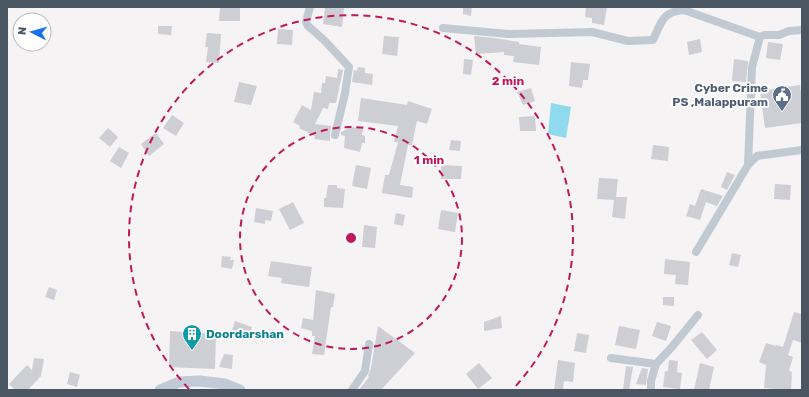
<svg xmlns="http://www.w3.org/2000/svg" width="809" height="397" viewBox="0 0 809 397" font-family="Rubik,sans-serif">
	<style>
		.water { fill: #90daee }
		.building { fill: #cdcfd5 }
		.lines { fill: none; stroke-linecap: round; stroke-linejoin: round }
		.minor { stroke: #c1cad2; stroke-width: 8 }
		.secondary { stroke: #c1cbd6; stroke-width: 11 }
		.ring { fill: none; stroke: #c2185b; stroke-width: 2; stroke-dasharray: 7 5 }
		.labels { text-anchor: middle; dominant-baseline: central; stroke-width: 3.5; stroke-linejoin: round; paint-order: stroke }
		.service-label { font-size: 12px; font-weight: bold; fill: #4e5e75; stroke: #fff; text-anchor: end }
		.culture-label { font-size: 12px; font-weight: bold; fill: #0d838f; stroke: #fff; text-anchor: start }
		.centre { fill: #c2185b; stroke: #fff; stroke-width: 2 }
		.ring-label { font-size: 12px; text-anchor: middle; font-weight: bold; fill: #c2185b; stroke: #fff; stroke-width: 3.5; stroke-linejoin: round; paint-order: stroke }
	</style>
	<rect width="100%" height="100%" fill="#f5f3f3"/>
	<!-- water -->
	<path class="water" d="M551,103l20,4 -5,31 -18,-4z"/>
	<!-- building -->
	<path class="building" d="M220,7h20v14h-21z
		M325,7l19,1 -2,19 -19,-3z
		M463,7h9l-1,9 -8,-2z
		M586,7h21l-3,18 -12,-2v-5l-7,-1z
		M158,26h14l-1,9 -13,-1z
		M278,29l15,1 -1,15 -15,-1z
		M207,33l14,1 -2,29 -13,-1 2,-15h-3z
		M384,36l15,1 -2,19 -15,-2z
		M474,36l20,2 25,4v2l22,3 -2,18 -26,-3 1,-6 -10,-1v-3l-28,2z
		M700,39l2,13 -13,3 -2,-13z
		M768,42l15,2 -3,16 -14,-2z
		M464,59l9,1 -2,15 -8,-1z
		M734,59l14,2 -2,21 -14,-1z
		M571,62l19,2 -2,16h-5l-1,8 -13,-2z
		M358,67l7,1v5l8,1 -1,11 -20,-3 2,-12 3,1z
		M338,69l5,1 -7,33h-7l-1,6 -5,-1 -8,16 16,2 -1,8v7l-16,-2 1,-3 -16,-8 1,-2 -7,-4 9,-17 9,5 3,-18 7,1 1,-10h3l1,-7 11,2z
		M239,82l18,4 -6,19 -17,-3z
		M800,85l2,15v23l-37,5 -5,-37z
		M531,88l4,13 -12,4 -6,-13z
		M361,98l46,7 1,-4 24,8 -5,15 -10,-3 -5,24h-4l-8,40 13,2 -1,11 -30,-5 3,-18h4l9,-33h-4l4,-16 -40,-5z
		M172,115l12,8 -8,13 -13,-8z
		M535,116l1,15h-16l-1,-14z
		M351,127l12,2 -1,6 3,1v7h-3l-2,9 -16,-4 1,-12 -4,-1v-3z
		M108,128l10,9 -8,10 -11,-9z
		M156,133l8,11 -15,12 -8,-12z
		M451,140l10,1 -1,10 -11,-1z
		M653,145l16,2 -1,14 -17,-2z
		M119,147l10,6 -8,15 -11,-7z
		M356,165l15,3 -4,21 -15,-3z
		M441,165l21,1 -1,13h-20z
		M727,172l8,3 -8,15 -6,-3z
		M599,178l19,1 -2,18h11l-2,22 -13,-2 2,-17 -17,-1z
		M775,184l16,1 -1,15 -16,-1z
		M328,185h9v3l8,1 -2,19 -19,-1v-9h2z
		M701,189l22,7 -6,10 -11,-4 -6,18 -14,-4 4,-12 5,2z
		M293,202l11,21 -14,7 -11,-21z
		M256,208l17,3 -2,10 -6,-1v4l-11,-2z
		M441,210l17,3 -3,19 -17,-3z
		M396,213l9,2 -2,11 -9,-2z
		M364,225l13,2 -2,21 -13,-1z
		M732,253l9,2 -3,12 -9,-2z
		M222,256l9,1 -1,3h4l-2,9 -11,-2z
		M665,259l25,3 -2,23 -13,-1 1,-9 -12,-1z
		M271,261l41,6 -3,20 -28,-4 1,-5 -14,-2z
		M49,287l8,3 -3,10 -9,-3z
		M316,290l19,4 -2,13h-2l-7,48 -12,-1 3,-18h-3v-5l-11,-3 2,-10 10,2z
		M663,297h11v9l-11,-1z
		M794,312l8,2v29l-9,-3 -5,15 5,2 -4,14 3,1 -1,18 -27,-2 2,-23 -7,-3 7,-19 10,3v-1l7,2z
		M501,316l1,12 -18,3v-9z
		M235,321l17,6 -3,9 -17,-6z
		M657,322l14,4 -5,15 -14,-5z
		M378,326l37,27 -34,37h-22l10,-13 -1,-1 3,-8z
		M619,326l21,4 -4,19 -21,-4z
		M170,331l46,3 -1,35 -46,-2z
		M702,332l15,18 -10,9 -16,-19z
		M577,333l12,2 -3,18 -12,-2z
		M224,354l9,1 -1,14 -13,-2z
		M34,358l10,1 -3,17 -13,14h-13l-6,-6 18,-19 5,5z
		M558,360l17,3 -2,19 -9,-1 -1,9h-9z
		M669,360l9,1 -1,11 5,1 -2,16 -17,-2 2,-16h3z
		M479,363l13,15 -14,11 -12,-15z
		M700,363l14,4 -5,23h-15z
		M626,366l7,1 -4,23h-6z
		M642,368l6,1 -2,16 -10,-1z
		M70,372l10,3 -3,12 -10,-3z"/>
	<g class="lines">
		<!-- minor -->
		<path class="minor" d="M310,7l-4,15 2,4 16,14 25,27 -4,26 -10,42
			M443,28l65,6 84,-2 36,9 25,-1c9,-19 9,-28 31,-30l76,27
			M748,165l4,-98 8,-30 4,-2h15l10,-4 13,-1
			M696,252l52,-87 9,-9 45,-6
			M611,358l45,6
			M352,390l13,-19 4,-27
			M651,390v-9l5,-17 15,-16 27,-33"/>
		<!-- secondary -->
		<path class="secondary" d="M160,390l19,-8 21,-1 25,3 15,6"/>
	</g>
	<!-- distance rings -->
	<g class="ring">
		<circle cx="351" cy="238" r="111"/>
		<path d="M189 389A222 222 0 1 1 513 389"/>
	</g>
	<!-- icons -->
	<defs>
		<symbol id="civic-pin" viewBox="-11 -11 22 30"><path d="M0 17L-7.5 6A9.5 9.5 0 1 1 7.5 6Z" fill="#5c6f8a" stroke="#fff"/><path d="M-.6-6.5H3V-4.5H.6V-3L4-1V1h2V6H-6V1h2V-1L-.6-3ZM-1.2 2.5V6h2.4V2.5Z" fill="#fff"/></symbol>
		<symbol id="building-pin" viewBox="-11 -11 22 30"><path d="M0 17L-7.5 6A9.5 9.5 0 1 1 7.5 6Z" fill="#0f9aa8" stroke="#fff"/><path d="M-4-6H4V6H1V3H-1V6H-4ZM-2.5-4.3h1.7v1.8h-1.7ZM.8-4.3h1.7v1.8H.8ZM-2.5-1h1.7V.8h-1.7ZM.8-1h1.7V.8H.8Z" fill="#fff"/></symbol>
	</defs>
	<g fill-rule="evenodd">
		<use href="#civic-pin" x="771" y="84" width="22" height="30"/>
		<use href="#building-pin" x="181" y="323" width="22" height="30"/>
	</g>
	<g class="labels">
		<!-- service labels -->
		<g class="service-label">
			<text x="768" y="88">Cyber Crime<tspan x="768" dy="14">PS ,Malappuram</tspan></text>
		</g>
		<!-- culture labels -->
		<g class="culture-label">
			<text x="206" y="334">Doordarshan</text>
		</g>
	</g>
	<circle cx="351" cy="238" r="6" class="centre"/>
	<g class="ring-label">
		<text x="508" y="85">2 min</text>
		<text x="429" y="164">1 min</text>
	</g>
	<!-- border -->
	<rect width="809" height="397" fill="none" stroke="#4a5661" stroke-width="16"/>
	<!-- north arrow -->
	<g transform="translate(32 32) rotate(276)"><circle r="19" fill="#ffffff" stroke="#b7bbc0"/>
	<path d="M0-3L7 15L0 10L-7 15Z" fill="#1a73e8"/>
	<text y="-6" font-size="11" font-weight="bold" text-anchor="middle" fill="#4a5661">N</text>
	</g>
</svg>
